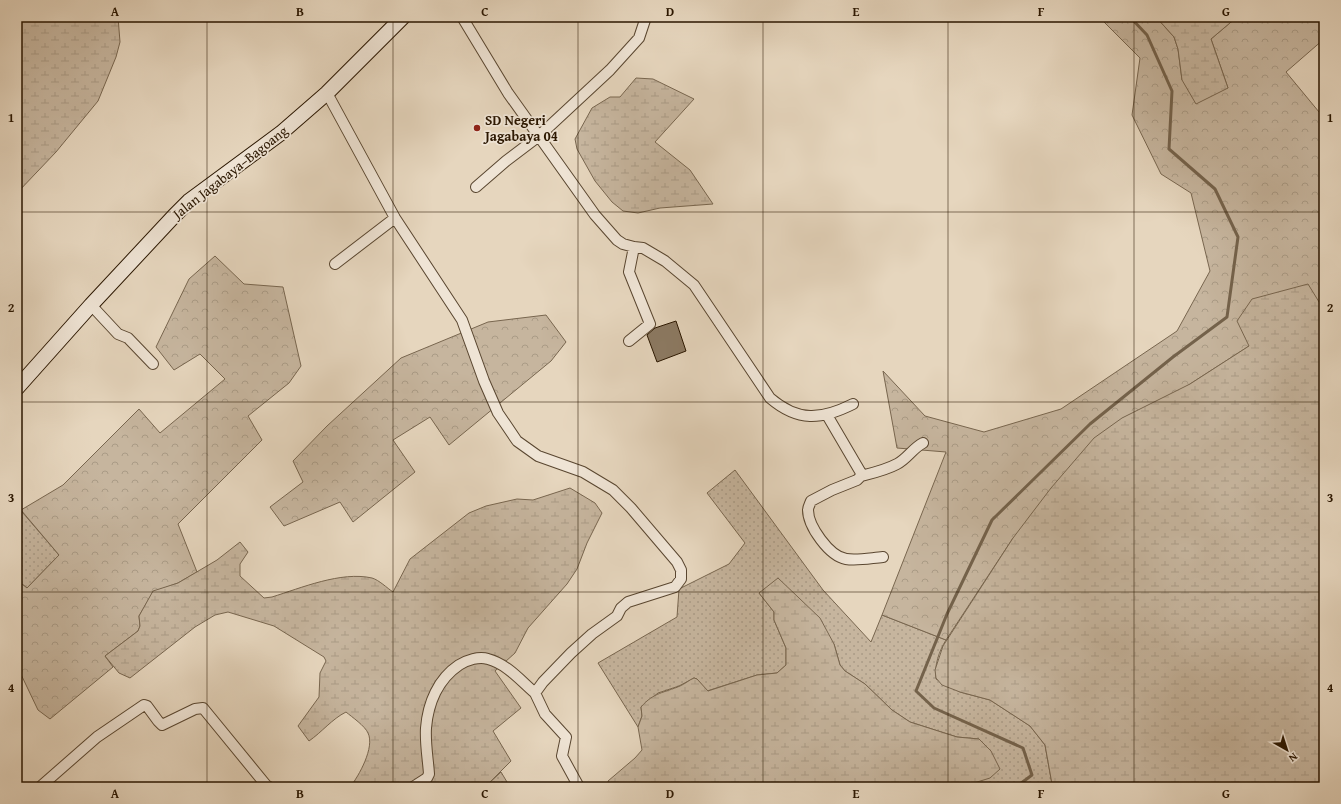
<svg xmlns="http://www.w3.org/2000/svg" width="1341" height="804" viewBox="0 0 1341 804" font-family="'Gentium Book Plus',serif">
	<style>
		.grass { fill: url(#grass-dots); stroke: #78664f }
		.forest { fill: url(#forest-crowns); stroke: #78664f }
		.wetland { fill: url(#wetland-marsh); stroke: #78664f }
		.lines { fill: none; stroke-linecap: round; stroke-linejoin: round }
		.stream { stroke: #74624b; stroke-width: 3 }
		.building { fill: #8c7a63; stroke: #2a1600 }
		.street-casing { stroke: #594630; stroke-width: 12 }
		.secondary-casing { stroke: #2a1600; stroke-width: 16 }
		.street { stroke: #efe4d5; stroke-width: 10 }
		.secondary { stroke: #efe4d5; stroke-width: 14 }
		.grid { fill: none; stroke: #2a1600; stroke-width: 1; stroke-opacity: 0.55 }
		.poi-dot { fill: #8f2418; stroke: #efe4d5; stroke-width: 1.5 }
		.labels { text-anchor: middle; dominant-baseline: central; stroke-width: 3.5; stroke-linejoin: round; paint-order: stroke }
		.poi-label { font-size: 14px; font-weight: bold; fill: #2a1600; stroke: #efe4d5; text-anchor: start }
		.street-label { font-size: 14px; fill: #2a1600; stroke: #efe4d5 }
		.neatline { fill: none; stroke: #2a1600; stroke-width: 1.5 }
		.grid-label { font-size: 13px; text-anchor: middle; font-weight: bold; fill: #2a1600 }
	</style>
	<defs>
		<pattern id="grass-dots" width="8" height="8" patternUnits="userSpaceOnUse"><rect width="8" height="8" fill="#c6b59e"/><path d="M2 2h.1M6 6h.1" fill="none" stroke="#aa9b86" stroke-width="1.8" stroke-linecap="round"/></pattern>
		<pattern id="forest-crowns" width="20" height="18" patternUnits="userSpaceOnUse"><rect width="20" height="18" fill="#c6b59e"/><path d="M2 6a3 3 0 1 1 6 0M12 15a3 3 0 1 1 6 0" fill="none" stroke="#aa9b86"/></pattern>
		<pattern id="wetland-marsh" width="20" height="14" patternUnits="userSpaceOnUse"><rect width="20" height="14" fill="#c6b59e"/><path d="M1 5h8M5 5V1M11 12h8M15 12V8" fill="none" stroke="#aa9b86"/></pattern>
	</defs>
	<rect width="100%" height="100%" fill="#e6d6be"/>
	<filter id="stains"><feTurbulence type="fractalNoise" baseFrequency=".005" numOctaves="4"/><feColorMatrix values="0 0 0 0 .2 0 0 0 0 .09 0 0 0 0 .02 0 0 0 .5 -.17"/></filter>
	<radialGradient id="worn" r=".72"><stop offset=".6" stop-color="#630" stop-opacity="0"/><stop offset="1" stop-color="#630" stop-opacity=".3"/></radialGradient>
	<!-- grass -->
	<path class="grass" d="M735,470l88,120 48,52 11,-27 64,25c-7,11 -12,26 -10,39l24,13 30,8 40,26 15,19 7,39 3,3h-94l6,-2 12,-46 -22,-2 -47,-15 -18,-12 -27,-26 -20,-13 -5,-6 -6,-21 -75,-51 15,19v8l12,28v17l-9,8 -20,2 -50,16 -10,-12 -3,-1 -15,8 -21,7 -17,14 1,9 -4,11 -40,-64 79,-46 2,-28 50,-25 16,-21 -38,-50z
		M17,506l42,49 -32,33 -10,-8z
		M501,772l9,15h-25z"/>
	<!-- forest -->
	<path class="forest" d="M1099,17h57l18,20 4,12 4,31 46,8 -17,-49 26,-22h87v22l-38,33 38,46v89l-2,2 2,2v99l-75,36 -59,38 -177,154 -67,102 -64,-25 64,-163 -49,-4 -14,-77 42,45 59,16 77,-23 116,-78 33,-60 -19,-78 -30,-19 -29,-59 8,-57z
		M215,256l29,28 39,3 18,79 -12,17 -41,33 14,24 -84,84 19,48 -19,11 -25,9 -14,24 1,10 -2,5 -33,25 8,11 -63,52 -12,-9 -21,-44v-86l10,8 32,-33 -38,-45 42,-25 76,-76 21,24 65,-54 -25,-25 -26,16 -18,-23 33,-68z
		M546,315l20,27 -15,19 -102,84 -19,-28 -37,23 22,32 -62,50 -13,-20 -56,24 -14,-19 33,-25 -10,-21 34,-35 74,-68 87,-36z"/>
	<!-- wetland -->
	<path class="wetland" d="M17,17h101l2,25 -4,15 -18,44 -42,51 -39,41z
		M1156,17h81l-26,22 17,49 -32,16 -14,-24 -4,-31 -4,-12z
		M636,78l17,1 41,20 -39,43 35,28 23,34 -53,4 -22,5 -15,-2 -11,-9 -17,-21 -18,-32 -2,-10 17,-31 18,-11h10z
		M1308,284l16,26v477h-269l-3,-3 -7,-39 -15,-19 -40,-26 -30,-8 -18,-7 -6,-7 -1,-8 8,-24 70,-108 38,-50 43,-50 28,-20 68,-34 59,-38 -12,-25 15,-22z
		M570,488l25,15 7,10 -15,30 -10,26 -10,15 -39,44 -13,25 -20,18 26,37 -28,23 18,30 -26,26h-135c9,-11 25,-40 18,-54 -3,-7 -16,-16 -22,-21 -14,7 -24,20 -37,29l-11,-15 21,-29 1,-24 6,-12 -2,-4 -50,-31 -46,-14 -13,3 -20,12 -65,51 -11,-5 -14,-17 33,-25 2,-5 -1,-10 14,-25 25,-8 39,-23 23,-18 8,10 -8,12v12l24,22 8,-1c29,-9 69,-26 100,-19 7,2 15,10 21,14l17,-33 59,-46 17,-7 31,-7 16,1z
		M778,578l42,40 14,26 6,21 5,6 20,13 27,26 18,12 47,15 22,2 12,12 9,18 -10,9 -29,9h-352l-1,-6 27,-23 7,-8 -4,-23 4,-11 -1,-9c13,-15 23,-14 39,-21 5,-2 9,-6 14,-8l3,1 11,12 49,-16 20,-2 9,-8v-17l-12,-28v-8l-15,-19z"/>
	<g class="lines">
		<!-- stream -->
		<path class="stream" d="M1016,787l16,-12 -9,-27 -89,-40 -18,-17 31,-77 45,-94 98,-96 83,-67 54,-40 11,-80 -23,-48 -46,-40 3,-58 -25,-56 -17,-18"/>
	</g>
	<!-- building -->
	<path class="building" d="M676,321l10,30 -29,11 -10,-27 8,-7z"/>
	<g class="lines">
		<defs>
			<path id="street" d="M462,17l46,76 87,122 22,25 6,4 11,3 -5,25 21,52 -21,17
				M327,93l68,125 67,102 22,61 14,32 19,28 21,15 45,16 30,18 18,18 46,54 4,8v9l-6,8 -47,15 -7,6 -4,8 -25,18 -21,19 -28,29 -8,11 10,21 21,23 -4,19 17,31
				M476,187l30,-26 33,-25 71,-66 29,-32 7,-21
				M634,247l9,1 22,13 29,24 76,113c28,24 51,22 83,6
				M335,264l60,-46
				M91,305l27,29 10,4 25,26
				M827,415l34,58v3l-4,4 -25,10 -21,11c-1,3 -3,6 -3,9 0,16 21,46 38,49 11,2 25,-1 37,-2
				M861,476c12,-3 25,-6 36,-12 10,-5 16,-16 26,-21
				M40,787l57,-50 47,-32 3,1 11,15 4,4 33,-16 8,-1 63,77 3,2
				M413,787l14,-9 2,-4c-1,-15 -4,-31 -3,-46 2,-25 12,-49 33,-63 8,-5 20,-9 29,-6 19,5 33,22 47,34"/>
			<path id="secondary" d="M17,388l74,-83 83,-89 15,-15 92,-68 46,-40 76,-76"/>
		</defs>
		<!-- street casing -->
		<use href="#street" class="street-casing"/>
		<!-- secondary casing -->
		<use href="#secondary" class="secondary-casing"/>
		<!-- street -->
		<use href="#street" class="street"/>
		<!-- secondary -->
		<use href="#secondary" class="secondary"/>
	</g>
	<!-- grid -->
	<path class="grid" d="M207,17v770M393,17v770M578,17v770M763,17v770M948,17v770M1134,17v770M17,212h1307M17,402h1307M17,592h1307"/>
	<!-- markers -->
	<circle class="poi-dot" cx="477" cy="128" r="4"/>
	<g class="labels">
		<!-- poi labels -->
		<g class="poi-label">
			<text x="485" y="120">SD Negeri<tspan x="485" dy="16">Jagabaya 04</tspan></text>
		</g>
		<!-- street labels -->
		<g class="street-label">
			<text transform="translate(230 172) rotate(-38)">Jalan Jagabaya–Bagoang</text>
		</g>
	</g>
	<!-- margin -->
	<rect width="1341" height="804" fill="none" stroke="#e6d6be" stroke-width="44"/>
	<!-- north arrow -->
	<g transform="translate(1287 750) rotate(141)" stroke="#efe4d5" stroke-width="3" paint-order="stroke">
	<path d="M0-3L7 15L0 10L-7 15Z" fill="#2a1600"/>
	<text y="-6" font-size="11" font-weight="bold" text-anchor="middle" fill="#2a1600">N</text>
	</g>
	<rect x="22" y="22" width="1297" height="760" class="neatline"/>
	<g class="grid-label">
		<text x="115" y="16">A</text>
		<text x="300" y="16">B</text>
		<text x="485" y="16">C</text>
		<text x="670" y="16">D</text>
		<text x="856" y="16">E</text>
		<text x="1041" y="16">F</text>
		<text x="1226" y="16">G</text>
		<text x="11" y="122">1</text>
		<text x="1330" y="122">1</text>
		<text x="11" y="312">2</text>
		<text x="1330" y="312">2</text>
		<text x="11" y="502">3</text>
		<text x="1330" y="502">3</text>
		<text x="11" y="692">4</text>
		<text x="1330" y="692">4</text>
		<text x="115" y="798">A</text>
		<text x="300" y="798">B</text>
		<text x="485" y="798">C</text>
		<text x="670" y="798">D</text>
		<text x="856" y="798">E</text>
		<text x="1041" y="798">F</text>
		<text x="1226" y="798">G</text>
	</g>
	<rect width="100%" height="100%" filter="url(#stains)"/>
	<rect width="100%" height="100%" fill="url(#worn)"/>
</svg>
